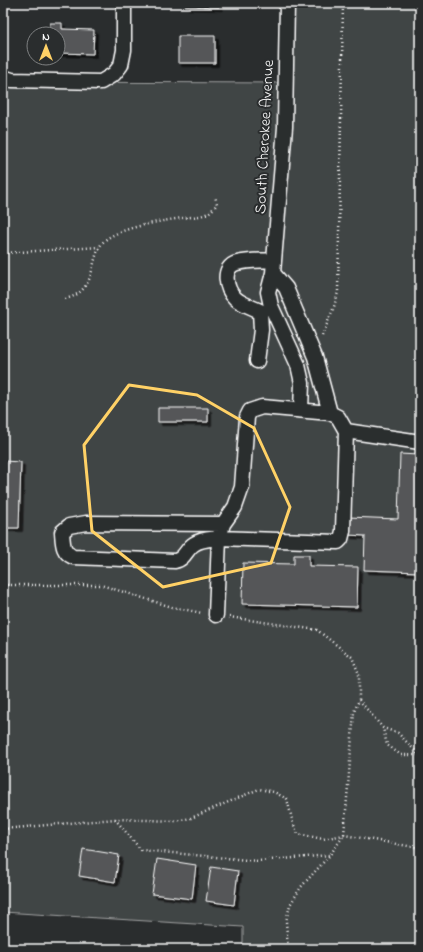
<svg xmlns="http://www.w3.org/2000/svg" width="423" height="952" viewBox="0 0 423 952" font-family="'Indie Flower',sans-serif">
	<style>
		.green { fill: #414445; stroke: #a0a2a2 }
		.building { fill: #555758; stroke: #fff; filter: url(#shadow) }
		.lines { fill: none; stroke-linecap: round; stroke-linejoin: round }
		.minor-casing { stroke: #fff; stroke-width: 17 }
		.path { stroke: #fff; stroke-width: 2.5; stroke-dasharray: 1 3; stroke-linecap: butt }
		.minor { stroke: #2a2d2e; stroke-width: 14 }
		.marked { fill: none; stroke: #ffd166; stroke-width: 3; stroke-linejoin: round }
		.labels { text-anchor: middle; dominant-baseline: central; stroke-width: 4; stroke-linejoin: round; paint-order: stroke }
		.street-label { font-size: 16px; fill: #fff; stroke: #2a2d2e }
	</style>
	<defs>
		<filter id="shadow"><feDropShadow dx="3.5" dy="3.5" stdDeviation="0" flood-color="#0009"/></filter>
	</defs>
	<rect width="100%" height="100%" fill="#2a2d2e"/>
	<filter id="ink" filterUnits="userSpaceOnUse"><feTurbulence type="fractalNoise" baseFrequency=".025" numOctaves="2"/><feDisplacementMap in="SourceGraphic" scale="8" xChannelSelector="R" yChannelSelector="G"/><feConvolveMatrix kernelMatrix="1 2 1 2 8 2 1 2 1" color-interpolation-filters="sRGB"/></filter>
	<g filter="url(#ink)">
		<!-- green -->
		<path class="green" d="M294,3h126v946h-177v-22l-240,-15v-830l289,1z"/>
		<!-- building -->
		<path class="building" d="M185,3h34v4l-34,-1z
			M50,23h12v6l32,1 -1,24 -35,-1v-19h-8z
			M178,36h37v27h-37z
			M158,408h50v14h-50z
			M400,454l18,1 -1,9h3v108l-56,-2 1,-34 -17,-1v-18l50,2z
			M3,461l18,1 -2,66h-16z
			M294,555h15v11l49,1 -1,40 -115,-3 1,-41 51,1z
			M83,849l36,6 -4,27 -36,-6z
			M157,859l39,6 -4,34 -40,-5z
			M211,867l27,4 -4,34 -28,-4z"/>
		<g class="lines">
			<defs>
				<path id="minor" d="M287,3l-2,124 -12,146 -5,19 3,14 27,59 4,18 -1,27
					M3,77l9,3 89,2 13,-8 7,-9 3,-15v-47
					M273,273l13,15 29,69 15,56
					M257,361l4,-31 -1,-19c-8,-4 -19,-7 -25,-13 -9,-9 -14,-31 2,-35 12,-3 26,-2 37,-3
					M346,431l74,11
					M216,615l3,-77 4,-14 12,-17 7,-20 5,-70 3,-6 12,-4 68,6 8,4 8,14 -3,100 -2,8 -3,3 -119,-4c-8,1 -18,1 -25,6 -8,5 -9,15 -19,17l-102,-4c-11,-5 -10,-14 -11,-25l7,-6 17,-3 137,1"/>
			</defs>
			<!-- minor casing -->
			<use href="#minor" class="minor-casing"/>
			<!-- path -->
			<path class="path" d="M3,253l96,-6
				M65,299c37,-9 21,-47 43,-61 17,-11 53,-17 74,-20 7,-1 17,-1 24,-4 5,-2 8,-6 11,-10l-2,-8
				M322,336l12,-29 4,-15 5,-289
				M3,585h98l71,22 30,6
				M229,617l88,13 35,27 7,17v26l-5,12 -10,123 -14,20 -29,32 -11,18 -4,16 2,28
				M359,700l24,28 15,5 21,22h-18l-14,-10 -4,-17
				M115,819l26,31 117,11 72,-6
				M3,829l112,-10 60,2 16,-3 68,-29 15,3 13,7 6,24 5,11 25,5 21,-4 76,13"/>
			<!-- minor -->
			<use href="#minor" class="minor"/>
		</g>
	</g>
	<!-- marked area -->
	<path class="marked" d="M129,385l68,10 57,33 36,79 -19,56 -108,24 -71,-56 -8,-86z"/>
	<g class="labels">
		<!-- street labels -->
		<g class="street-label">
			<text transform="translate(265 137) rotate(-87)">South Cherokee Avenue</text>
		</g>
	</g>
	<!-- margin -->
	<rect width="423" height="952" fill="none" stroke="#2a2d2e" stroke-width="16"/>
	<rect x="8" y="8" width="407" height="936" fill="none" stroke="#fff" stroke-width="1.5" filter="url(#ink)"/>
	<!-- north arrow -->
	<g transform="translate(46 46)"><circle r="19" fill="#2a2d2e" stroke="#7f8182"/>
	<path d="M0-3L7 15L0 10L-7 15Z" fill="#ffd166"/>
	<text y="-6" font-size="11" font-weight="bold" text-anchor="middle" fill="#ffffff">N</text>
	</g>
</svg>
